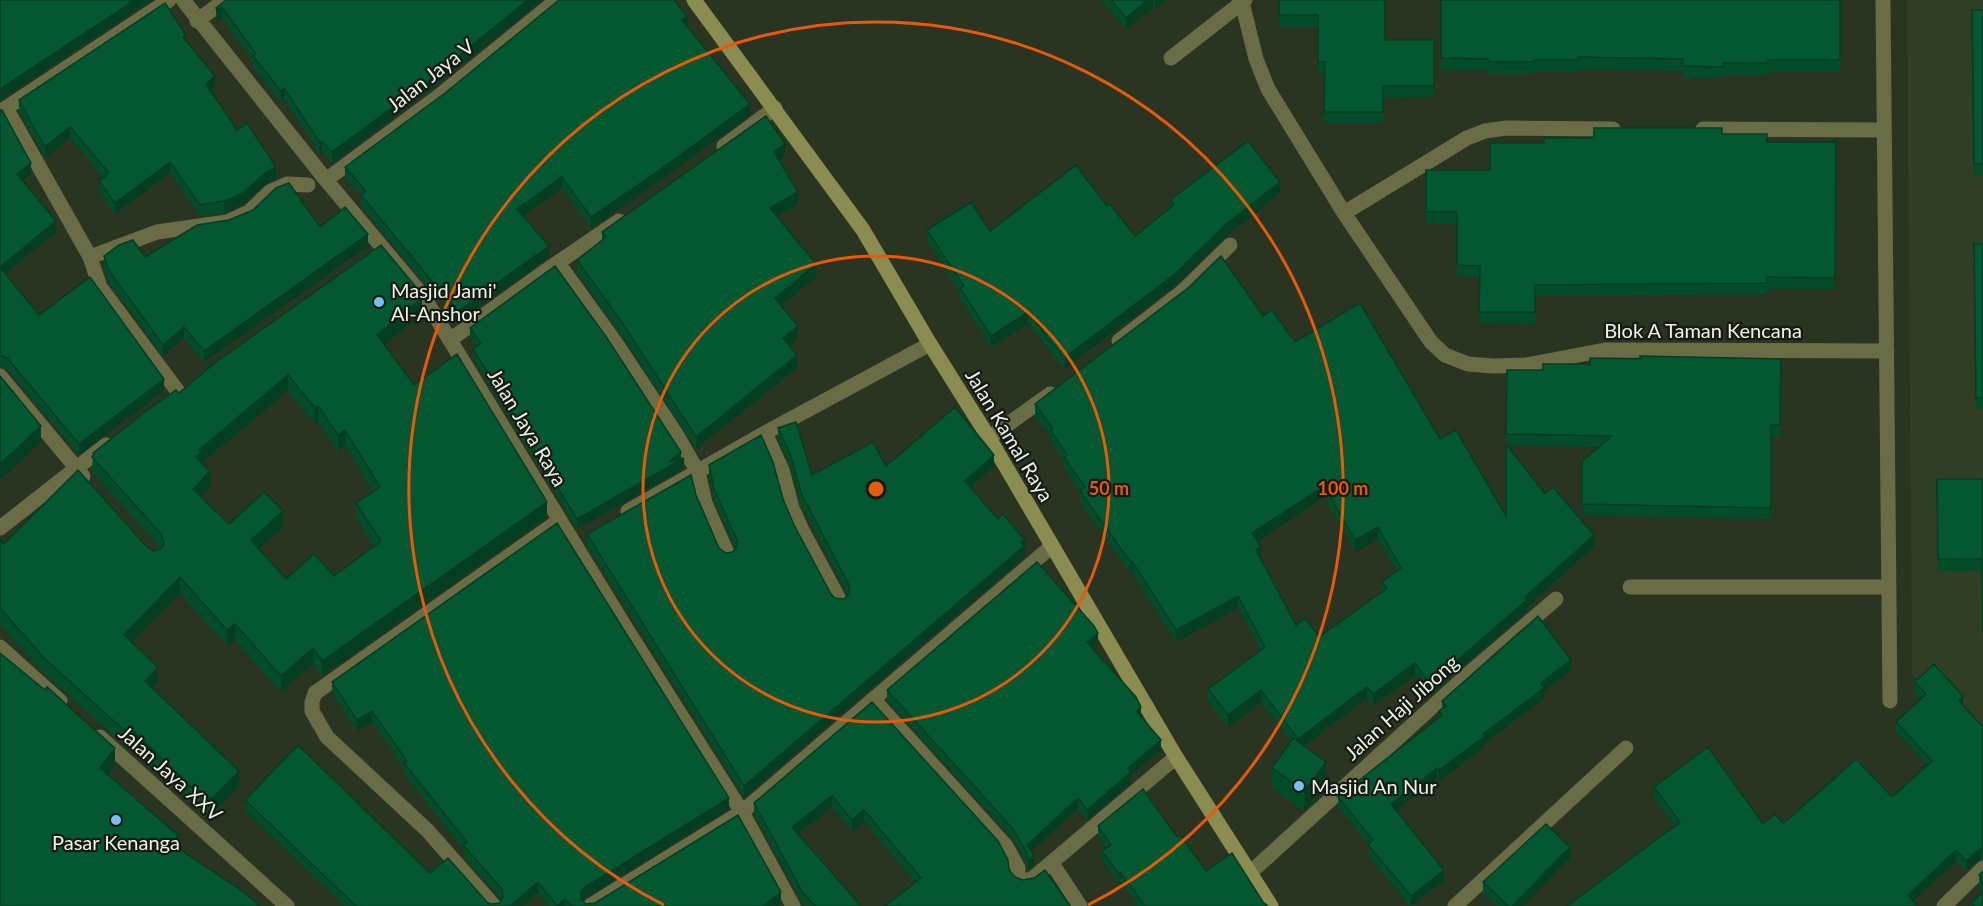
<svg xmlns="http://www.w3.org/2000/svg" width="1983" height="906" viewBox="0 0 1983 906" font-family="Lato,sans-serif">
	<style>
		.built { fill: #2f3e25 }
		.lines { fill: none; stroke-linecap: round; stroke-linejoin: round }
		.minor { stroke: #6a6c46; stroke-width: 15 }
		.secondary { stroke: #8a8d4f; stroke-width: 15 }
		.wall { fill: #034c2a; fill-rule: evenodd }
		.shaded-wall { fill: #033e22 }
		.building { fill: #045831; stroke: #033e22; stroke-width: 1.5; fill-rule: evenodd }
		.ring { fill: none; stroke: #e8590c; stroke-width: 3 }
		.poi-dot { fill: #79bff8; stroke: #151a12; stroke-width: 2 }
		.labels { text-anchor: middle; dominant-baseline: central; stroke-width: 4.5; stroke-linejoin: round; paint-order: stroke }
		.street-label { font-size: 20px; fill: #ecf4e7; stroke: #151a12 }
		.poi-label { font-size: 20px; fill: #ecf4e7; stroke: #151a12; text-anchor: start }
		.centre { fill: #e8590c; stroke: #151a12; stroke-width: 3 }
		.ring-label { font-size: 18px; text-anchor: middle; font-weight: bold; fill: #e8590c; stroke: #151a12; stroke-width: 4.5; stroke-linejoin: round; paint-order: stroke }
	</style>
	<rect width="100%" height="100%" fill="#293421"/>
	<!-- built -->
	<path class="built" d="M1907,0h76v732l-71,-57z"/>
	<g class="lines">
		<!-- minor -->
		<path class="minor" d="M183,0l143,180 97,116 204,334 115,182 51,94
			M1883,0l7,701
			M1242,2l14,57 12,30 76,124 87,129 14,13 23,9 25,2 33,-1 79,-15 282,1
			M197,21l28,-21
			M1171,58l74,-58
			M6,108l84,149
			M0,112l169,-112
			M1703,129l181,1
			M724,146l51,-38
			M326,180l113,-84 118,-96
			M1344,213l123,-75 18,-7 21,-3 107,1
			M558,263l57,79 61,92 22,38 7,31 23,52
			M450,340l94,-68 75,-51
			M1119,341l63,-49 48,-47
			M0,376l83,100
			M179,393l-79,-106 -10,-30 67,-25 70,-10 22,-10 22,-21 16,-7 21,1
			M765,433l17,37 10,38 11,24 37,69
			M989,438l61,-44
			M628,511l137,-78 165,-89
			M0,528l106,-83
			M1630,587h259
			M0,647l60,54
			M874,700l132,146 12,22v9l4,4 10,-2 144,-122
			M100,737l187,169
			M1052,863l28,43
			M1250,873l216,-197 90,-77
			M494,906l-67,-76 -100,-93 -15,-26v-9l3,-9 245,-173
			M590,906l152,-94 310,-266
			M1455,906l171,-158
			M1944,906l39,-38"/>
		<!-- secondary -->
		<path class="secondary" d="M694,0l169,230 67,114 59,94 187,319 95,149"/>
	</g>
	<!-- wall -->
	<path class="wall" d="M226,0l207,88 -101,75 -10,-11 -2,2 -36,-55 -3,3 -28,-35v-5l-31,-44 -5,3 -1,-2v-11z
		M1101,0h65l-11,9 -2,-2 -27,22z
		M1279,0l106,40h49v57l-51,1v25h-59l1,-50h-7v-46h-39z
		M1441,0h399v72h-72v3h-45v3h-40v-7l-105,-2v3l-44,-1v3h-46v-4h-47z
		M1972,10h11v165l-9,1z
		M687,25l63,90 -89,65 -70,48 -29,-40 -39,28 26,41 -91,65 -18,-23 -2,2 -8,-11 -69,-84v-11l-16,-17v-11l100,-74z
		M186,41l29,47 -4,3 26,39 39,48 -11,6 -22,20 -19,9 -24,3 -30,-43 -55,41 -16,-22v-11l4,-4 -33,-39 -25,20 -26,-47v-11z
		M0,110l31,64 -9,7 34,51 -51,42 34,41 125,75 -85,65 -71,-85 -5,-3h-3z
		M1722,134l45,8h69l-1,147h-68v5l-232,2v28l-56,-1 1,-46 -23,-1v-52l-31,-1v-53h64l54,-27 50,-5z
		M785,156l-6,4 19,44 -21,12 39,61 -35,28 17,34 -9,7 8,22 -101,81 -73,-112 -46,-65v-12l25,-20v-8z
		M1280,193l-55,44 -49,48 -112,84 -36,-46 -37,24 -31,-48v-7l-33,-51v-11l63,1 117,-25 28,30 35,-27v-9z
		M320,227l48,19 -164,116 -20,-24 -21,18 -54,-74 -5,-15v-11l41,1z
		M1974,244h9v165h-7z
		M422,314l-38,31 30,40 133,132 -225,159 -9,-13 -32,29 -46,-52 -8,6 -47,-53 -49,49 27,41 -5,5 86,98 -26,27h-10l-74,-70 -3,4 -82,-74 -44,-49v-85l4,5 144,4 5,3 8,-2 -69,-77 1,-19 86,-60zM288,391l27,33 3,-2 20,29 7,-6 28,47 -17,11v15l18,28 -40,30 -48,3 -27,-31 24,-21 -54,-3 -28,-27 9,-10 -8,-24z
		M1263,316l32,26 145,97 66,77 1,-146h36l47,-6 191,-5 -1,77h-9v83l-189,-4v-54l17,-14 -92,-2 38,49 49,52 -67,61v4l-97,84 -15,-20 -42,31 -6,-8 -63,48 22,37 -15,21 -7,7 -32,-23v-20l19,-27 -30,-39 -33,25 -20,-26v-12l52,-39 -22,-42 -62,34 -44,-69 -1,1 -51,-72v-10l-16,-24v-6l-13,-20v-5l-16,-21v-12zM1324,497l31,55 23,-13 19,32 -15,11v10l-63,45 -23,-12 -35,-66 -4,-18z
		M470,328l214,140 -107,61 -104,-171v-9l3,-3 -6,-8z
		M778,428l34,47 74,-9h108l-24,22 55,63 -1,6 -280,240 -157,-252v-11l109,-39 23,53 7,5 6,-1 4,-3 -22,-49 -5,-24v-11l74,34 11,26 37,69 4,4 9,1 4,-4 -47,-90 -10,-38 -13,-28z
		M1937,479h46v165l-1,-73h-44z
		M1098,643l-6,5 49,69 20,33 -30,25v7l-44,38 -9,-11 -47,42 3,14 -6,5 -1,-7 -14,-24 -126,-139v-10z
		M1571,671l-27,20v7l-59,45v4l-46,34 -2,-3 -41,33 48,69 -32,26h-2l-42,-51v-11l-30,-37v-10l101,-79v-7l3,-3v-7z
		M332,682l397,127 -144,89 -3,2 4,4 195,-1 -4,3h-229l-10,-13 -15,13h-179l-99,-95v-11l185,73 61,31 9,-1 2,-3 -39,-44v-7l-59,-75v-6l-32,-46 -15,9 -25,-38z
		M1915,682l48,24 20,21v132l-2,-1 -15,13 -10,-10 -43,40 -238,-75 -21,-28v-11l109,37h20l109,-27 35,-32 -31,-33v-10l25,-23 -6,-7z
		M872,702l137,168 6,7 -100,5 -51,-61 -12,10 -20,-24 -34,27 63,72h-56l-3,-4 -48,-88v-11z
		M1098,826l79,11 29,34 57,31 5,4h-130l-17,-24 -2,2 -17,-24v-9l4,-3 -8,-12z
		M1570,858l-47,48h-26l-14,-13v-11z
		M1983,871v19l-4,-4v-11z"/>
	<!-- shaded-wall -->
	<path class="shaded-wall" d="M135,0h16l-151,100v-11z
		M528,0h14l-109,88 -101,75v-11z
		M1147,0h6v7l-27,22v-11z
		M1155,0h11l-11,9z
		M222,7v11l-5,3v-11z
		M687,17v11l-5,-8z
		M215,76v12l-9,7v-11z
		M284,88v11l-3,3v-11z
		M750,104v11l-89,65 -70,48v-11z
		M70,127v11l-25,20v-11z
		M322,141v11l-2,2v-11z
		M785,144v12l-11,8v-12z
		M170,162v11l-55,41v-11z
		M31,163v11l-14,11v-11z
		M276,167v11l-11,6 -22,20 -19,9v-12l41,-28z
		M562,177v11l-45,32v-11z
		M1280,182v11l-55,44 -49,48 -112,84v-11l161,-133z
		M798,192v12l-28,17v-13z
		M56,221v11l-56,46v-11z
		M368,234v12l-164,116v-11z
		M549,246v11l-91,65v-11z
		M816,264v13l-41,33v-12z
		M440,288v11l-2,2v-11z
		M422,298v16l-45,37v-16z
		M1028,312v11l-37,24v-11z
		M798,326v13l-15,12v-13z
		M184,327v11l-21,18v-11z
		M797,355v13l-101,81v-12z
		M288,375v16l-87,72 -5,-6 3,-7z
		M164,379v11l-85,65v-11z
		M318,406v16l-3,2v-16z
		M41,426v16l-41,38v-16z
		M345,430v15l-7,6v-16z
		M681,452v8l3,-2v10l-107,61v-10l91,-57z
		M994,455v11l-29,26v-11z
		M210,471v16l-17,18v-16z
		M1324,486v11l-72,48v-12z
		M547,502v15l-225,159v-15z
		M283,511v16l-32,28v-15z
		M1378,527v12l-23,13v-12z
		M1594,535v11l-67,61v4l-97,84v-11z
		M1025,540l-1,17 -280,240v-11z
		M1261,547v12l-5,3v-12z
		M1132,561v12l-1,1v-11z
		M180,577v16l-56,57v-15z
		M1238,596v12l-62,34v-12z
		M235,624v16l-8,6v-16z
		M1098,633v10l-11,9v-10z
		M313,648v15l-32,29v-16z
		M1571,660v11l-27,20v7l-59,45v4l-46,34v-11l102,-87z
		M1415,663v12l-42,31v-12z
		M158,667v16l-13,13v-15z
		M1367,687v11l-69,52v-11z
		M1261,690v12l-33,25v-12z
		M1963,696v11l-4,-6z
		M1141,707v10l-5,-6z
		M372,711v11l-15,9v-11z
		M129,727v16l-3,4v-15z
		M1161,740v10l-30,25v7l-44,38v-10l41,-42z
		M115,748v16l-15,20v-16z
		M1326,762v21l-15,21 -7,7v-21z
		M1437,768v10l-46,37v-11z
		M239,771v15l-26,27v-15z
		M832,796v11l-40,31v-11z
		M729,798v11l-144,89 -4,4v-11l4,-4z
		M1078,798v11l-51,46v-10z
		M864,810v11l-12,10v-11z
		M178,835v16l-5,-6z
		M1570,847v11l-47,48h-11z
		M1981,848v10l-15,13v-10z
		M1956,850v11l-48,45v-11z
		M1034,855v10l-6,5v-10z
		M1444,870v10l-33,26v-10z
		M1121,873v9l-2,2v-10z
		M538,882v11l-15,13h-13z
		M781,892v11l-4,3h-14z
		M565,899v7h-8z"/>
	<!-- building -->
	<path class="building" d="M0,0h135l-135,89z
		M226,0h302l-95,77 -101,75 -10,-11 -2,2 -36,-55 -3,3 -28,-35 3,-2 -34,-47 -5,3 -1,-2z
		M559,0h115l13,17 -5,3 68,84 -89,65 -70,48 -29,-40 -45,32 32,37 -91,65 -18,-23 -2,2 -8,-11 -69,-84 5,-4 -21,-24 100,-74z
		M1111,0h36l-21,18z
		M1279,0h106v40h49v46h-51v26h-59l1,-50h-7v-47h-39z
		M1441,0h399v60h-72v3h-45v4l-40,-1v-7l-105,-2v3h-44v2h-46v-3l-47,-1z
		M165,3l21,32 -3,2 32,39 -9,8 31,46 10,-7 29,44 -11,6 -22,20 -19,8 -24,4 -30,-43 -55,41 -16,-22 10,-8 -39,-46 -25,20 -26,-47z
		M1972,10h11v154h-9z
		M0,110h2l29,53 -14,11 39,47 -56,46z
		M766,116l19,28 -11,8 24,40 -28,16 46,56 -41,34 23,28 -15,12 14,17 -101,82 -73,-113 -46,-64 29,-23 -4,-5z
		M1594,128h128v6h45v8h69l-1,136 -68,-1v6l-232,2v27h-56l1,-46 -23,-1v-53h-31v-42h64v-27h54v-5h50z
		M1248,141l32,41 -55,43 -49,48 -112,85 -36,-46 -37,24 -31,-48 4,-2 -37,-56 44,-28 19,29 86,-66 31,41 3,-2 25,32 39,-31 -4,-5z
		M289,183l31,44 25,-20 23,27 -164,117 -20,-24 -21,18 -54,-74 -5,-15 15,-11 14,-5 12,17 52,-32 32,-5 24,-10 23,-22z
		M1974,244h9v154h-7z
		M381,245l34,41 7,12 -45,37 37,50 43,-31 90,148 -225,159 -9,-13 -32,28 -46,-52 -8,6 -47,-53 -56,58 34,32 -13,14 94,90 -26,27h-10l-74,-71 -3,5 -82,-74 -44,-50v-69l4,5 74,-74 70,78 5,3 8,-2 3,-5 -2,-9 -70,-78 2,-3 -1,-1 52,-41 31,-22 3,3 37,-31zM288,375l27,33 3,-2 20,29 7,-5 35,57 -24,16 25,38 -47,35 -20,-22 -28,25 -35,-39 32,-29 -19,-19 -35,32 -36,-35 17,-18 -14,-14 5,-5 -2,-2z
		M1221,256l42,60 9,-6 23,32 65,-39 80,136 16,-9 50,86v-72l39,50 8,-7 41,48 -69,62 2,3 -97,84 -15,-21 -42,31 -6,-7 -69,52 -37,-49 -33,25 -20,-26 57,-42 -27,-51 -62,34 -44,-69 -1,2 -51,-72 5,-4 -21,-30 3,-2 -16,-24 2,-2 -18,-25 153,-116zM1324,486l31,54 23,-13 23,41 -19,14 5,6 -68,49 -14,-19 -9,7 -40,-75 5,-3 -9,-14z
		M555,266l52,72 74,114 -13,10 16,-4 -107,61 -104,-170 8,-6 -11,-15z
		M0,267l39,48 51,-38 74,102 -85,65 -71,-85 -5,-3h-3z
		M1640,356l141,3 -1,66h-9v83l-189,-4v-43l30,-25 -106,-2 1,-64h36v-6h47v-6l50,1z
		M0,376l41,50 -41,38z
		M955,407l39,48 -29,26 33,38 5,-5 22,26 -4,2 3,4 -280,240 -157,-252 104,-59 5,20 23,53 7,5 6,-1 4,-3 1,-9 -23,-51 -5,-24 52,-30 12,27 10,37 11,26 37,69 4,4 9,1 5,-5v-9l-48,-92 -10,-37 -13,-28 18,-6 16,53 61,-33 13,24z
		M1937,479h46v154l-1,-74h-44z
		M557,523l172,275 -144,89 -4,4v8l5,5 9,-1 143,-88 43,77 -18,14h-192l-6,-7 -8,7 -19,-24 -28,24h-154l-111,-106 53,-55 132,128 18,-15 39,44 4,2 9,-1 3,-6 -1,-8 -39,-44 4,-3 -63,-79 3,-2 -35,-50 -15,9 -25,-38z
		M1037,562l57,64 4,7 -11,9 49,55 5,10 -5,4 25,29 -33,28 3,4 -44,38 -9,-12 -51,47 7,10 -6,5 -1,-7 -14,-24 -126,-139z
		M1538,616l33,44 -30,23 3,5 -61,46 2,2 -46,34 -2,-2 -46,36 53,66 -33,26 -43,-51 5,-5 -35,-43 104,-82 -3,-4 7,-5 -4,-5z
		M0,653l45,37 2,-3 68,61 -15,20 78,67 -5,10 68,45 19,16h-260z
		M1934,664l29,32 -4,5 24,26v121h-2l-15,13 -10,-11 -48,45 9,11h-350l113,-84 -26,-35 54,-40 55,77 12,-10 8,10 73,-65 36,38 40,-36 -36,-39 30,-28 -11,-12z
		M872,702l126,139 10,19 1,10 6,7 8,3 11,-2 11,-8 25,36h-185l36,-28 -57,-68 -12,10 -20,-24 -40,31 69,79h-46l-13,-15 -48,-88z
		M1293,738l33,24 -15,21 -7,7 -32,-22z
		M1143,789l34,48 3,-2 26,36 26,-18 31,49 5,4h-123l-24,-33 -2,1 -17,-23 9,-6 -13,-19z
		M1546,824l24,23 -58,59h-4l-25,-24z
		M1983,871v9l-4,-5z
		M1983,892v14h-9l-3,-3z"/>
	<!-- distance rings -->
	<g class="ring">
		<circle cx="876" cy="489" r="233"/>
		<path d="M664 905A467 467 0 1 1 1088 905"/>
	</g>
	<!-- markers -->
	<g class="poi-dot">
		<circle cx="379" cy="302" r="6"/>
		<circle cx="1299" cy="786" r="6"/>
		<circle cx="116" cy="820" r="6"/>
	</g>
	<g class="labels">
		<!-- street labels -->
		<g class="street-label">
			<text transform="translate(430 75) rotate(-38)">Jalan Jaya V</text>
			<text x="1703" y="330">Blok A Taman Kencana</text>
			<text transform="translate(528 427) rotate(59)">Jalan Jaya Raya</text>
			<text transform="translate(1010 435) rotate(59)">Jalan Kamal Raya</text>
			<text transform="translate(1401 707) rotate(-42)">Jalan Haji Jibong</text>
			<text transform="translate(171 773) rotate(42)">Jalan Jaya XXV</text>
		</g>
		<!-- poi labels -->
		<g class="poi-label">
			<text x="391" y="290">Masjid Jami'<tspan x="391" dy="23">Al-Anshor</tspan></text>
			<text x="1311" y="786">Masjid An Nur</text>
			<text x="116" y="842" text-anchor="middle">Pasar Kenanga</text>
		</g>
	</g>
	<circle cx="876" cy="489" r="9" class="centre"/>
	<g class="ring-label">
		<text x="1109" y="495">50 m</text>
		<text x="1343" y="495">100 m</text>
	</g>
</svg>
